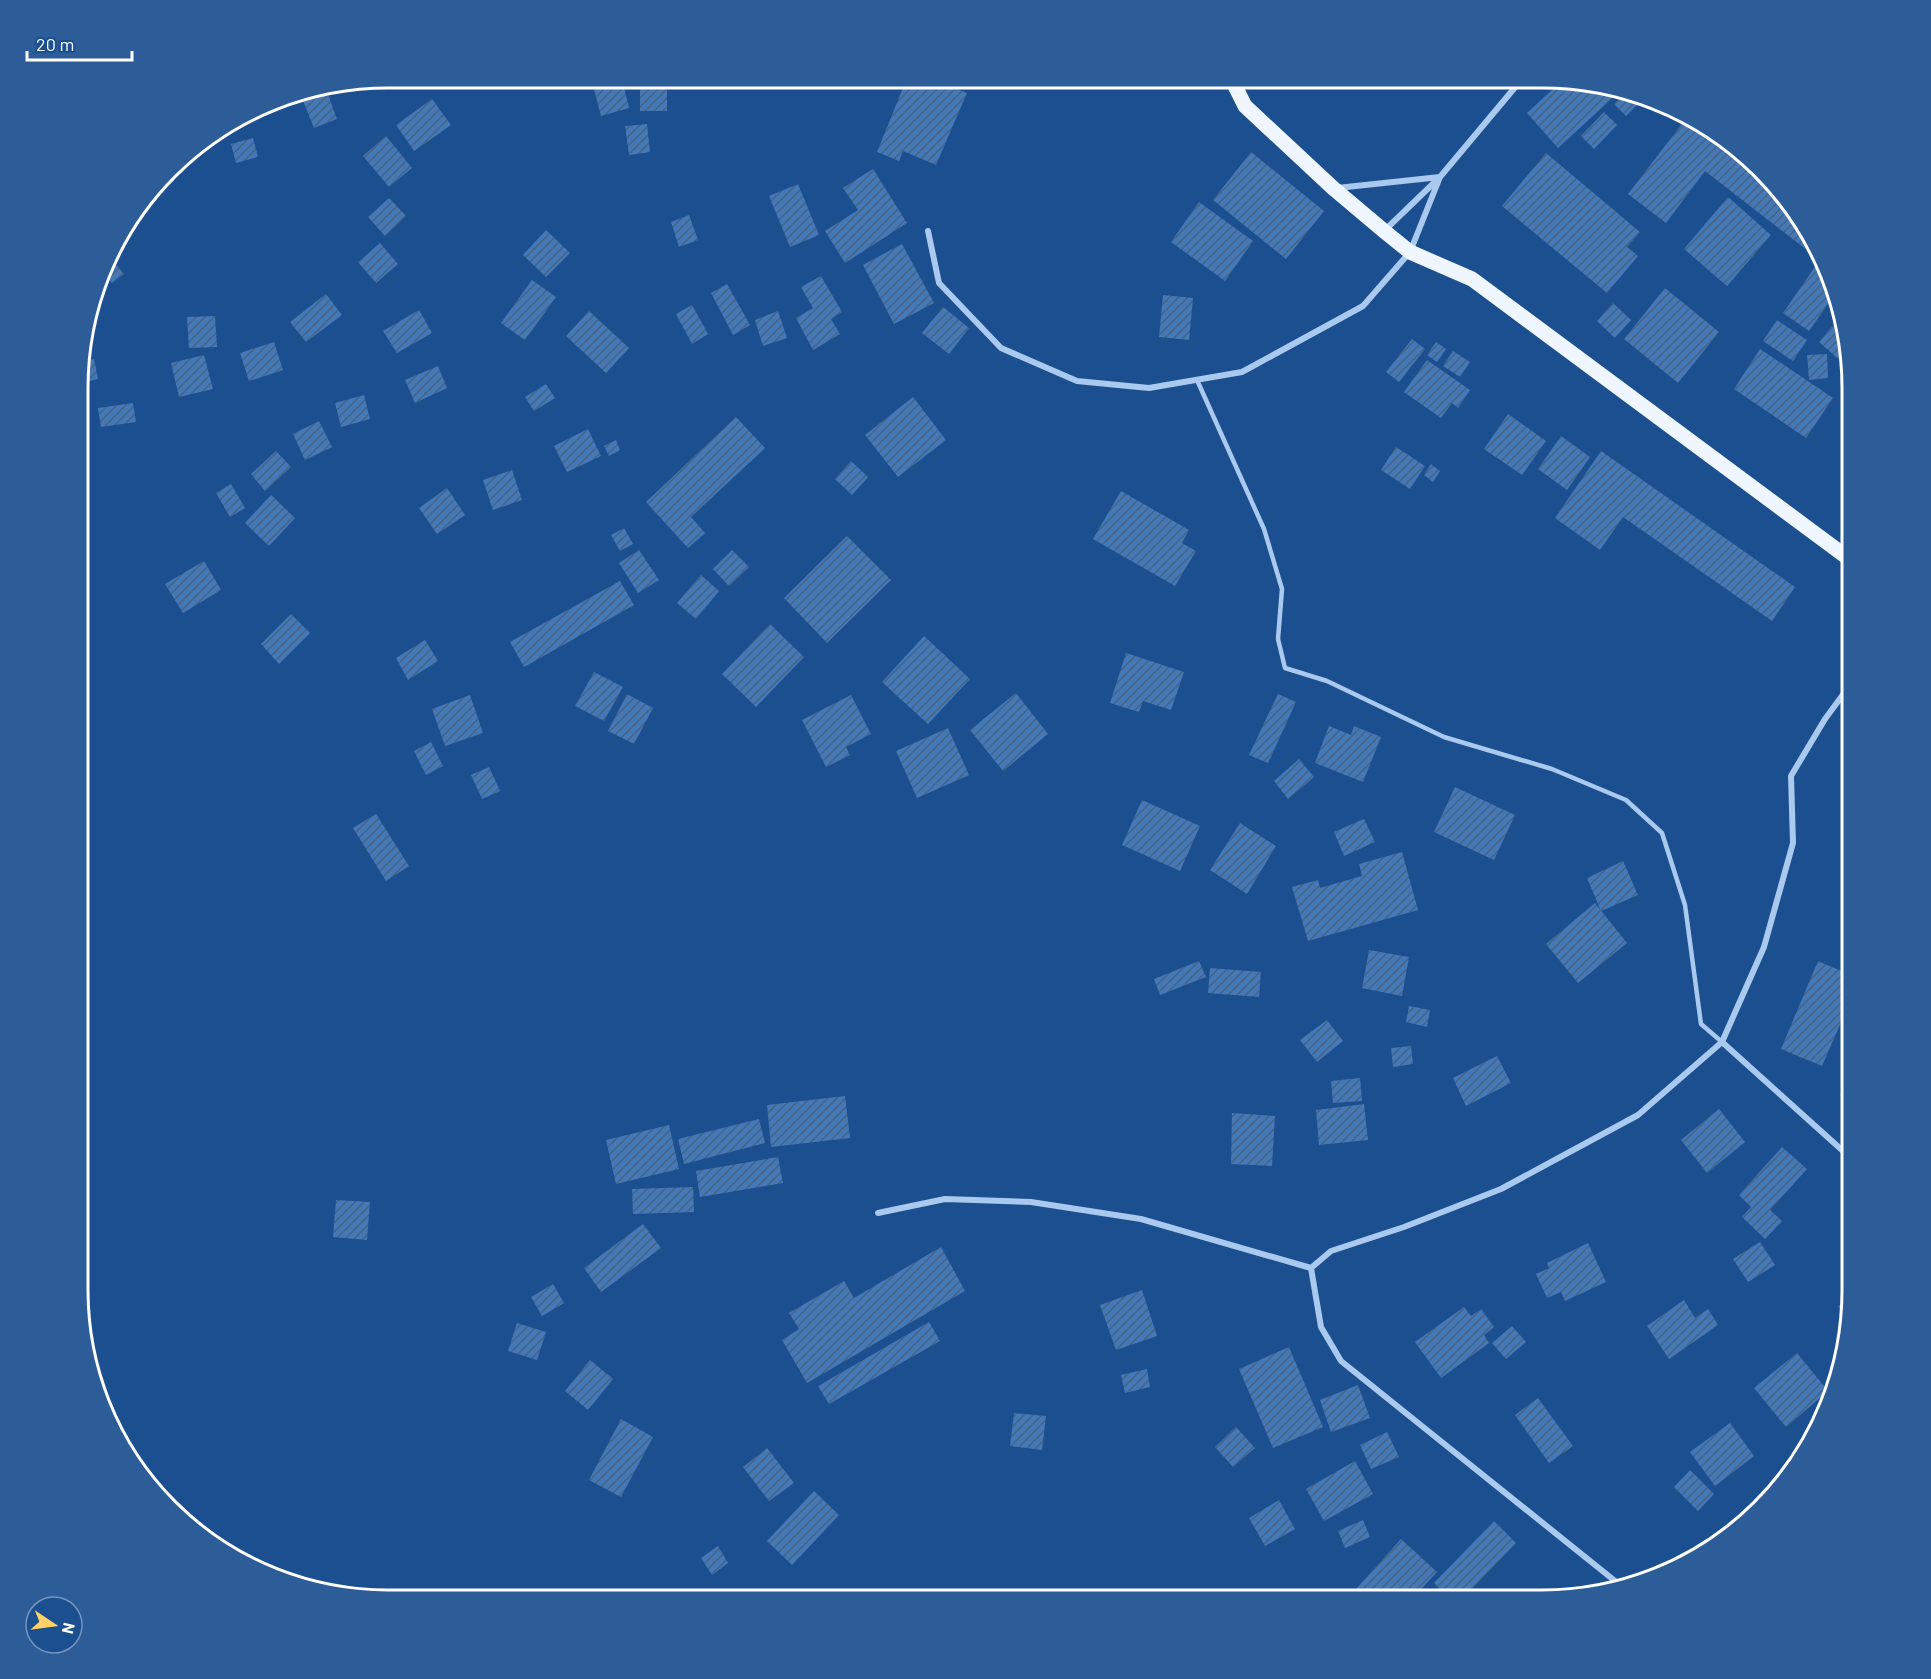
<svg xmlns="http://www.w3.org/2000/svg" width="1931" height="1679" viewBox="0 0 1931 1679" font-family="Barlow,sans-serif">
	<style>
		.building { fill: url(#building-hatch) }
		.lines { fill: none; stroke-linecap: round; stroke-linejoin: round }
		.service { stroke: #a9c9ee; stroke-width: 4.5 }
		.minor { stroke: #a9c9ee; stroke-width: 6 }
		.primary { stroke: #f0f6ff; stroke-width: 15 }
		.rim { fill: none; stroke: #fff; stroke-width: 3 }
	</style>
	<defs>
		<pattern id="building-hatch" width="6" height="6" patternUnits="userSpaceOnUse" patternTransform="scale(1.5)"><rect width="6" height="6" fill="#4478b7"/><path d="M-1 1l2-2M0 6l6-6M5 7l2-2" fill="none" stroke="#486282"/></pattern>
	</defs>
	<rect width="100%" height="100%" fill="#1b4f8f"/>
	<!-- building -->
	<path class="building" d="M591,78h31l7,30 -28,8z
		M640,78h27v33h-27z
		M907,78h32l-1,3 29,12 -31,72 -33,-14 -4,10 -22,-9z
		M1003,78h30l-9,7h-11z
		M1564,79l54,14 -60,55 -31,-35z
		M327,92l10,27 -23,9 -11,-27z
		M1623,95l19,5 -16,16 -12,-12z
		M432,99l19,26 -37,26 -18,-26z
		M1604,112l13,13 -23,24 -13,-13z
		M1688,116l74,53 53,80 -3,5 -107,-83 -39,52 -38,-29z
		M647,124l3,28 -21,3 -4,-29z
		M386,136l26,32 -23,19 -26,-31z
		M253,138l5,19 -22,6 -5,-19z
		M1251,152l73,59 -38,48 -73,-59z
		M1546,153l94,79 -13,15 11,9 -31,37 -105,-87z
		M873,169l34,54 -62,40 -20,-32 33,-21 -15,-22z
		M798,184l21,51 -29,12 -21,-51z
		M1728,197l43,38 -44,51 -43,-37z
		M389,198l17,18 -21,20 -17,-19z
		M1199,202l54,39 -28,40 -54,-39z
		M689,215l9,25 -19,7 -8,-25z
		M546,230l24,23 -24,24 -23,-22z
		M380,243l18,21 -22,19 -18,-21z
		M902,244l32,59 -40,21 -31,-59z
		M1821,258l8,12 6,24 -26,37 -26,-18z
		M113,261l11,13 -12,9 -6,-8 3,-11z
		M821,276l21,36 -11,7 9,15 -27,16 -17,-32 17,-10 -12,-21z
		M532,280l24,17 -31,43 -24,-17z
		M727,284l23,41 -17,10 -22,-42z
		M1665,288l54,44 -41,51 -54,-44z
		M326,294l16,21 -36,27 -16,-20z
		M1163,295l30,3 -4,42 -30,-3z
		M1613,303l18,17 -16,18 -18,-17z
		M692,305l16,29 -16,10 -16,-30z
		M943,307l26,21 -20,26 -27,-21z
		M419,310l13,23 -35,20 -14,-22z
		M589,311l40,37 -23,25 -40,-37z
		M778,311l9,27 -24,8 -8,-26z
		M215,316l2,31 -28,1 -2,-31z
		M1840,317l12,51v3l-33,-29z
		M1777,320l30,20 -14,21 -30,-20z
		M1412,339l13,10 -26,33 -13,-10z
		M274,342l9,28 -34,11 -9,-28z
		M1436,342l10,7 -9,13 -10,-7z
		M1760,349l73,49 -27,40 -72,-49z
		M1453,351l17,11 -10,15 -17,-11z
		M1827,354l1,24 -19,2 -2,-25z
		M204,355l9,34 -34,8 -8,-34z
		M94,359l4,20 -17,4v-21z
		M1427,360l43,30 -12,18 -6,-5 -11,15 -37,-26z
		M438,366l9,22 -32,15 -10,-23z
		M546,384l9,14 -21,13 -9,-14z
		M364,395l6,24 -29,8 -6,-24z
		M913,397l33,43 -48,37 -33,-42z
		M133,403l3,19 -35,5 -3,-19z
		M1508,414l38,27 -24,34 -38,-26z
		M736,417l29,31 -74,69 14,16 -17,15 -42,-46z
		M319,421l13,26 -27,13 -12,-26z
		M588,429l13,27 -34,16 -13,-26z
		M1561,436l29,21 -23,33 -29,-21z
		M616,440l4,10 -11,6 -5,-10z
		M1396,447l29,19 -15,23 -29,-19z
		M276,451l15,16 -26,24 -14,-17z
		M1601,451l194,136 -23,34 -149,-104 -23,33 -45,-32z
		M851,461l17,16 -16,18 -17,-16z
		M1431,464l9,7 -7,11 -9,-7z
		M512,470l10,30 -29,10 -10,-30z
		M231,484l14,24 -15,9 -14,-24z
		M447,488l18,27 -28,19 -18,-26z
		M1121,491l68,39 -7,13 14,8 -21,35 -82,-47z
		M271,495l24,23 -26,28 -24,-23z
		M624,528l9,16 -13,7 -9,-16z
		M80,532l9,3 -9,23z
		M847,536l44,44 -64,63 -43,-45z
		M639,550l20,30 -21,13 -19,-30z
		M732,550l17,17 -20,19 -16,-17z
		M204,561l17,29 -38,23 -18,-29z
		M701,575l18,16 -23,28 -19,-16z
		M620,581l14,24 -110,62 -14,-25z
		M291,614l19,19 -31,31 -18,-20z
		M770,624l34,33 -48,50 -34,-33z
		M924,636l46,43 -42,45 -46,-42z
		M425,640l13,21 -30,19 -12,-22z
		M1126,653l58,19 -13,38 -28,-9 -4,11 -29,-9z
		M594,672l29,15 -19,34 -29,-15z
		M1016,693l32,41 -45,37 -33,-41z
		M627,694l26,14 -19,36 -26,-13z
		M1278,694l18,8 -28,61 -19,-8z
		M470,695l13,38 -38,13 -13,-37z
		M851,695l20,39 -25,13 4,8 -24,12 -24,-47z
		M1329,726l22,9 3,-9 27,11 -18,45 -48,-19z
		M948,728l21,47 -52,23 -21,-47z
		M431,742l12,24 -17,9 -12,-24z
		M1299,759l15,18 -26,22 -14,-18z
		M489,767l11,24 -18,8 -11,-24z
		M1455,787l60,28 -21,45 -60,-28z
		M1142,800l58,26 -20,45 -58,-26z
		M376,814l33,52 -23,15 -33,-53z
		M1364,819l11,23 -31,14 -10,-24z
		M1240,823l36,23 -29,48 -37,-24z
		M1402,852l16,58 -110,31 -16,-54 26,-7 2,8 42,-12 -3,-12z
		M1623,861l15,34 -37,16 -14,-33z
		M1595,903l32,40 -49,40 -32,-39z
		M1369,950l40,7 -7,39 -40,-8z
		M1199,961l7,16 -46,18 -6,-16z
		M1818,961l35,15v19l-31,71 -41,-17z
		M1210,968l51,4 -2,25 -51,-4z
		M1409,1006l21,4 -3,17 -21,-5z
		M1327,1020l16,21 -26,21 -17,-22z
		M1411,1046l2,18 -20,3 -2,-19z
		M1497,1056l14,27 -45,23 -13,-28z
		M1360,1078l2,23 -29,2 -2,-22z
		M1853,1078v27l-13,-10z
		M845,1096l5,42 -79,9 -4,-42z
		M1364,1104l4,36 -49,5 -3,-35z
		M1719,1109l26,33 -38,31 -26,-33z
		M1232,1113l43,3 -3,50 -41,-2z
		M759,1119l6,24 -81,21 -6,-25z
		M669,1125l10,44 -63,15 -10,-44z
		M1782,1147l25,22 -37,41 12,11 -17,18 -23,-22 9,-10 -12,-12z
		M778,1157l5,26 -83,14 -4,-26z
		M693,1187l1,25 -61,2 -1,-25z
		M336,1200l34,2 -3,38 -34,-3z
		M643,1224l18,24 -60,44 -17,-24z
		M1760,1242l15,23 -27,17 -15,-23z
		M1588,1243l18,39 -41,19 -4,-9 -14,6 -11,-24 13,-6 -2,-5z
		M941,1247l24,44 -158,92 -25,-43 17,-11 -10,-16 55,-32 10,17z
		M553,1284l11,19 -22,13 -11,-19z
		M1853,1287v3l-5,24 -10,-7z
		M1142,1290l15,46 -41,14 -16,-45z
		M1684,1300l11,18 13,-9 10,16 -49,34 -22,-33z
		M1464,1307l7,9 10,-7 13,18 -10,8 5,8 -48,35 -26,-36z
		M929,1322l11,19 -111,63 -11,-18z
		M517,1323l29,9 -9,28 -29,-9z
		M1512,1326l14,16 -20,17 -14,-16z
		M1289,1347l34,80 -50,21 -34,-79z
		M1797,1353l31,38 -42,36 -32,-39z
		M590,1360l23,19 -25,31 -23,-19z
		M1147,1369l3,18 -25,6 -4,-18z
		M1358,1385l12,33 -39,14 -11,-32z
		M1538,1398l35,48 -24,17 -34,-48z
		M1014,1413l32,3 -4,34 -32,-4z
		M621,1419l32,18 -32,60 -32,-17z
		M1730,1423l24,33 -39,30 -25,-34z
		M1236,1427l19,21 -22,19 -18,-20z
		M1387,1432l12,25 -28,12 -11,-24z
		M767,1448l27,35 -25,18 -26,-34z
		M1355,1461l18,33 -49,27 -18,-32z
		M1690,1470l24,24 -16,17 -24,-24z
		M814,1491l25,24 -47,50 -25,-24z
		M1279,1500l16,29 -30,17 -16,-28z
		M1363,1520l7,17 -25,11 -7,-17z
		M1494,1521l22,22 -55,57h-10l-17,-17z
		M1401,1539l36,33 -26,28h-43l-12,-11z
		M718,1546l10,17 -16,12 -11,-17z"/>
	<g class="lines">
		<!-- service -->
		<path class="service" d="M1197,380l67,149 18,60 -4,50 7,29 42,13 117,56 108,32 74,31 36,33 23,72 16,119 21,18"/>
		<!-- minor -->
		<path class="minor" d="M928,231l11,52 62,65 76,33 72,7 93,-16 121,-66 47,-54 30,-75 -103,11
			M1384,231l56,-54 82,-98
			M1722,1042l131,118
			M878,1213l67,-14 86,3 110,17 170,49
			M1620,1585l-279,-224 -20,-34 -10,-59 20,-17 73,-24 97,-38 137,-74 84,-73 42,-95 29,-104 -2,-67 34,-57 28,-38"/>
		<!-- primary -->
		<path class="primary" d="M1231,78l14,28 88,82 51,43 26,21 62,27 380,282"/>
	</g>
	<!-- crop -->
	<path d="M0 0H1931V1679H0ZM388 88H1542A300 300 0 0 1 1842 388V1290A300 300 0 0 1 1542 1590H388A300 300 0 0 1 88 1290V388A300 300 0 0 1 388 88Z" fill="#2d5d98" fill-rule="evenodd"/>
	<path class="rim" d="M388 88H1542A300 300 0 0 1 1842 388V1290A300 300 0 0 1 1542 1590H388A300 300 0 0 1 88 1290V388A300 300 0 0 1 388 88Z"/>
	<!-- north arrow -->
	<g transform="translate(54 1625) rotate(103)"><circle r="28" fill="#1b4f8f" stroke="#7695bc" stroke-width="1.5"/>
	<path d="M0-4.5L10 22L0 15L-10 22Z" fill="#ffd166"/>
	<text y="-9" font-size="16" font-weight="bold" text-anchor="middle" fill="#ffffff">N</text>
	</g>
	<!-- scale -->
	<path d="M27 51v9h105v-9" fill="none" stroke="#ffffff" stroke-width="3"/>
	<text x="36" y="51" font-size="18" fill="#ffffff" stroke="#1b4f8f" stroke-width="4.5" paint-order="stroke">20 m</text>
</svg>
